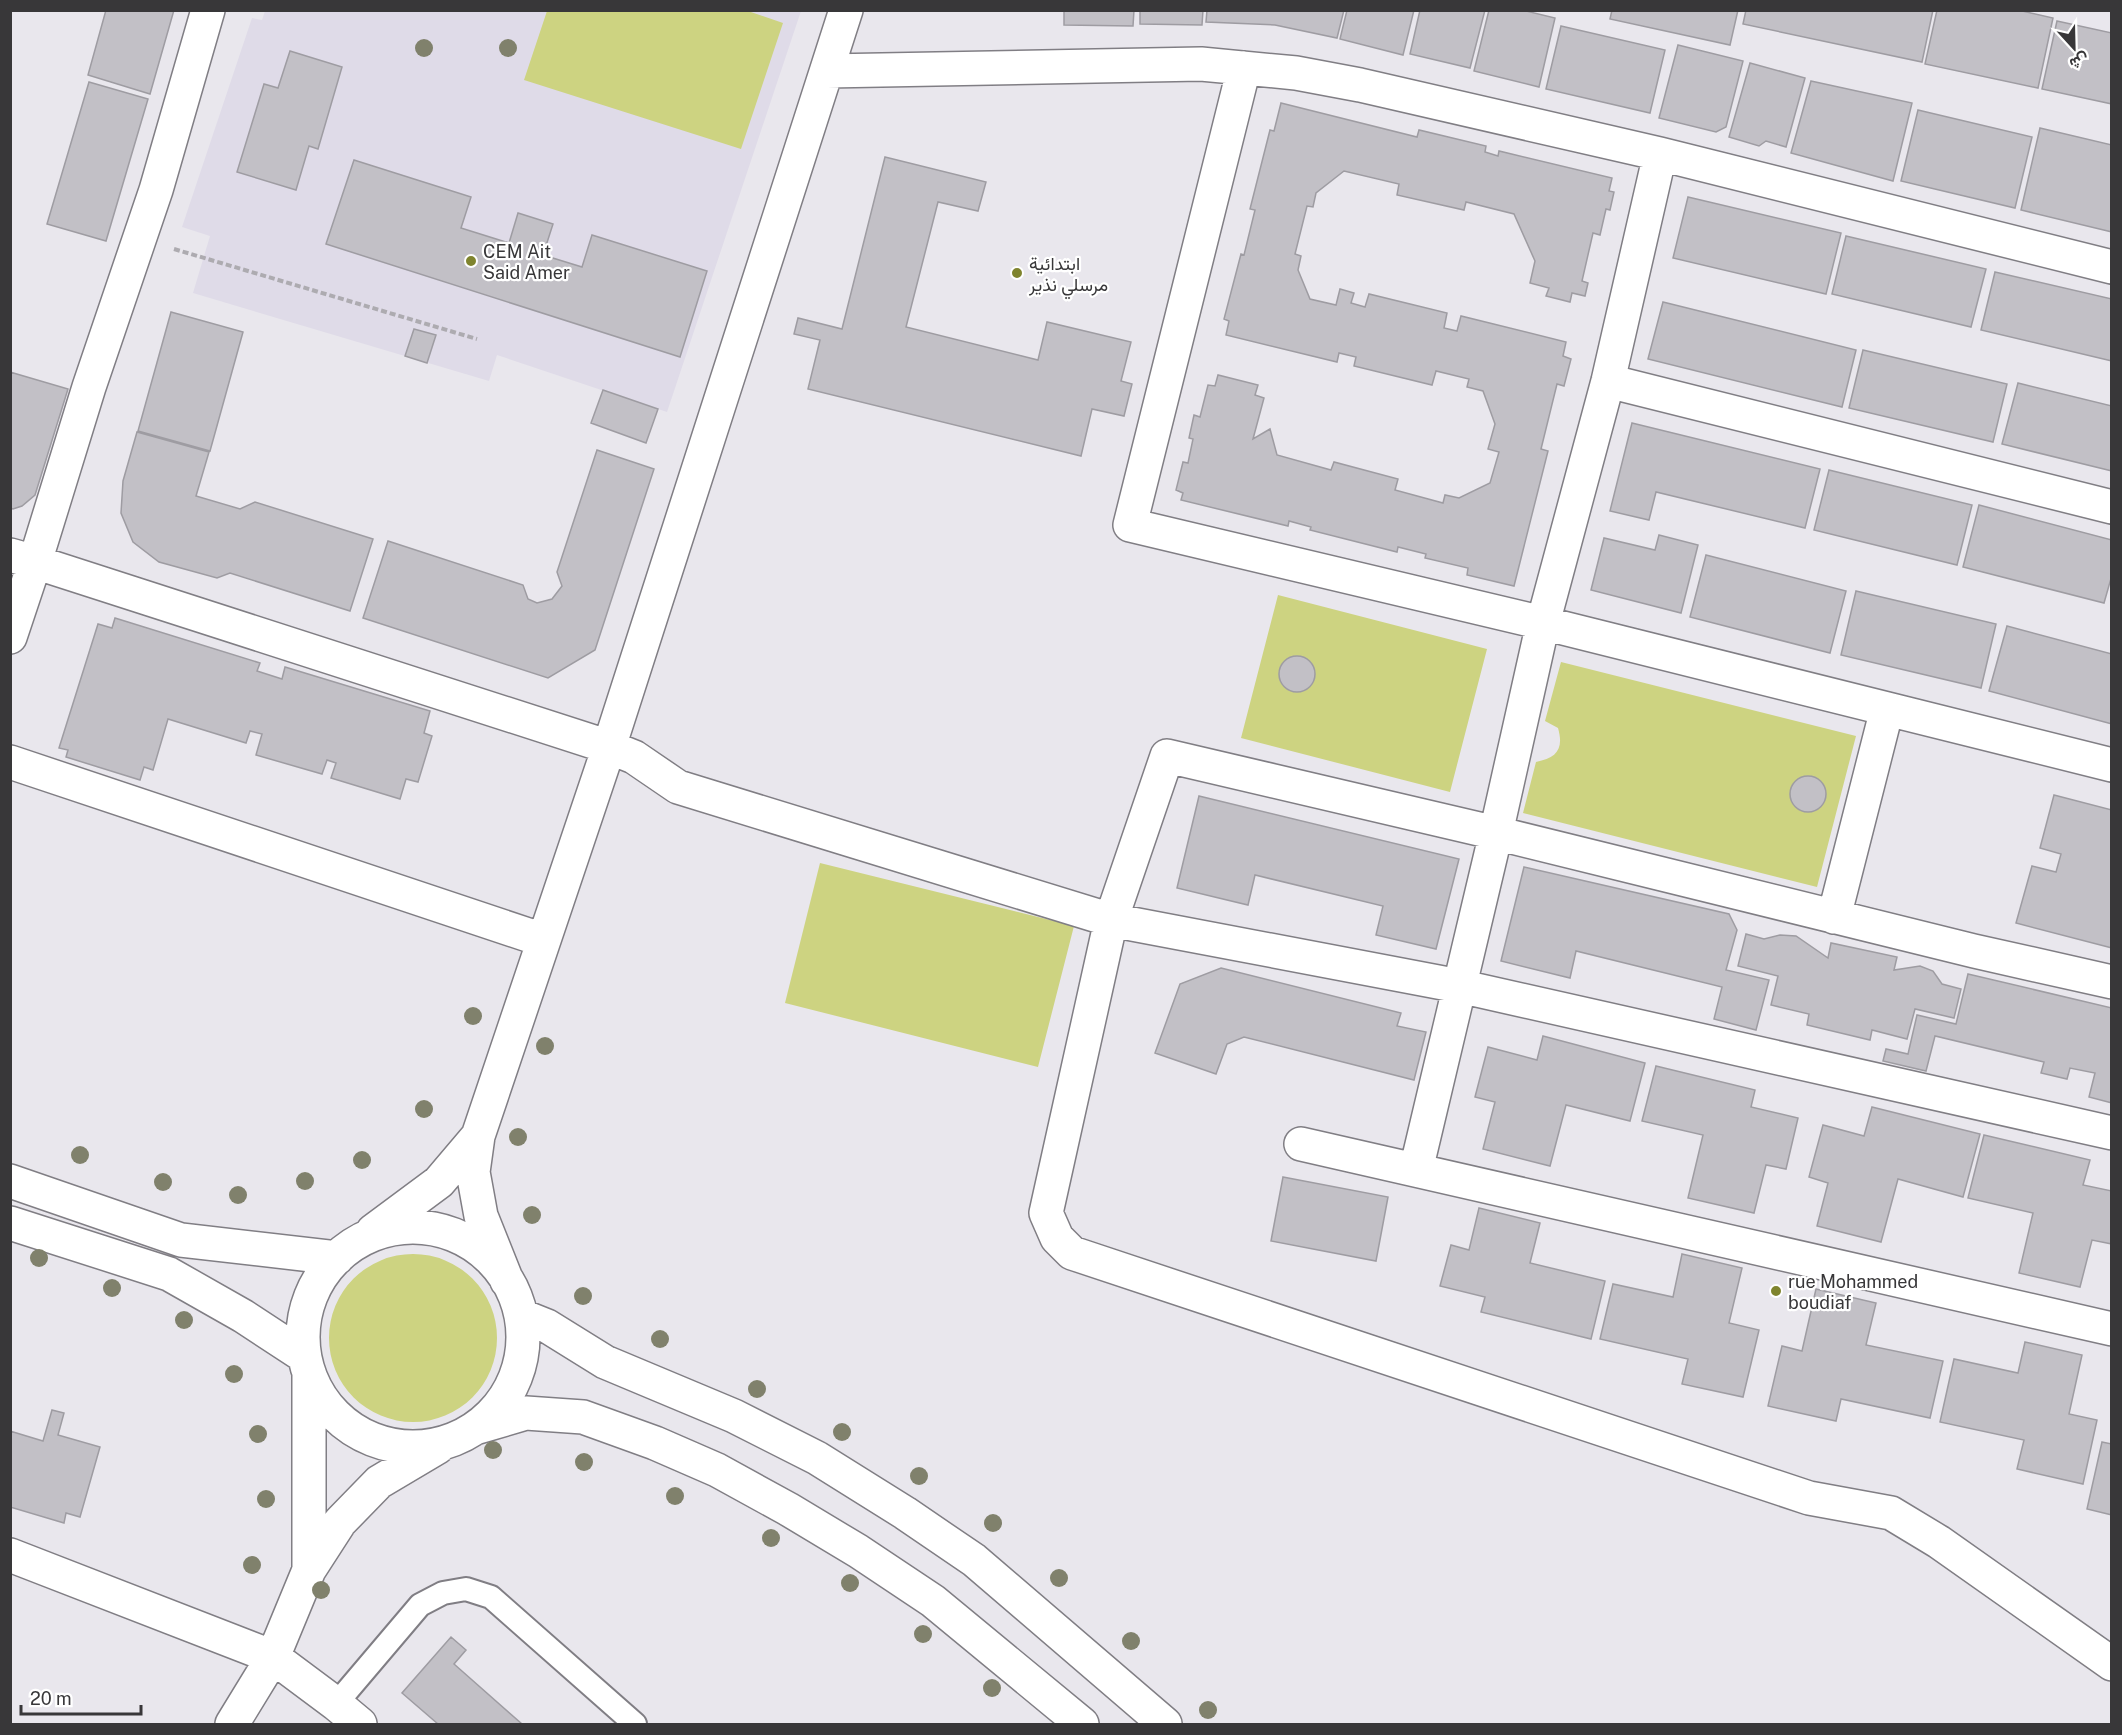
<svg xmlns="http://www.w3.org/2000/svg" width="2122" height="1735" viewBox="0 0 2122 1735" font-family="'Public Sans',Vazirmatn,sans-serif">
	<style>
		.built { fill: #dfdbe8 }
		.green { fill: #cdd381 }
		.building { fill: #c2c0c6; stroke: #9e9ca2; stroke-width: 1.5 }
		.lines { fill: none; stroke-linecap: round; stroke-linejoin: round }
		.service-casing { stroke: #807e84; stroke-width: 26 }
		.minor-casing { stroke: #807e84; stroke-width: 36 }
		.path { stroke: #adabb0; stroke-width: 4; stroke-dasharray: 6 3; stroke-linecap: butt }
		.service { stroke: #fff; stroke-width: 22 }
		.minor { stroke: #fff; stroke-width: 33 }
		.tree { fill: #80816c }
		.poi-dot { fill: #7f842e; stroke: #fff; stroke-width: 2 }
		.labels { text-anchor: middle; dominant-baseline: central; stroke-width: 4.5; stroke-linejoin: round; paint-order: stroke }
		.poi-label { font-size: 18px; fill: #383739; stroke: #fff; text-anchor: start }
	</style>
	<rect width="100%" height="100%" fill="#e9e7ed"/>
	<!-- built -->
	<path class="built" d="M265,11h536l-134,401 -170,-57 -8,26 -296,-88 17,-57 -28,-9 70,-209 10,2z"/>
	<!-- green -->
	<path class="green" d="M745,10l38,13 -42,126 -217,-69 23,-69z
		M1278,595l209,54 -37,143 -209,-54z
		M1561,662l295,74 -39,151 -294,-74 13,-51c21,-4 28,-13 22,-34l-13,-7z
		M820,863l254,63 -36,141 -253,-64z
		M329 1338a84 84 0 1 1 168 0a84 84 0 1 1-168 0Z"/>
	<!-- building -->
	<path class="building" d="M106,10h68l-24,84 -62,-19z
		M1064,10h70l-1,16 -69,-1z
		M1140,10h63l-1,15 -62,-1z
		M1207,10h137l-7,28 -62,-13 -69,-3z
		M1347,10h67l-11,45 -63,-16z
		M1420,10h65l-15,58 -60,-14z
		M1489,10h33l33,8 -16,69 -65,-16z
		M1612,10h126l-8,35 -120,-26z
		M1746,10h187l-11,52 -179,-38z
		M1937,10h81l35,8 -15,70 -113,-24z
		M2057,21l55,12v71l-70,-15z
		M1561,26l104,24 -15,63 -104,-24z
		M1678,45l65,16 -17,66 -10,5 -57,-14z
		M290,51l52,16 -24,82 -9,-3 -13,44 -59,-18 27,-88 14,4z
		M1750,63l55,15 -19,69 -20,-6 -7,5 -30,-9z
		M1811,81l101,22 -19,78 -102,-28z
		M89,82l59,17 -42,142 -59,-17z
		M1281,103l136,34 2,-7 67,16 -1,6 13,4 1,-5 113,27 -3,13 5,1 -4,18 -4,-1 -6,26 -7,-2 -11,48 6,2 -3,13 -13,-3 -2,9 -24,-6 3,-8 -19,-5 5,-22 -21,-47 -48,-12 -2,8 -67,-15 2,-11 -55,-13 -28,22 -3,14 -6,-1 -12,48 6,2 -3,14 12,29 26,6 4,-16 14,4 -3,10 14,4 4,-13 78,19 -3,15 13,3 4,-15 105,26 -3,14 8,3 -7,27 -7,-2 -16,65 7,2 -34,135 -47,-11 1,-7 -43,-10 1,-4 -28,-7 -1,5 -87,-22 1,-3 -22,-6 -1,5 -107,-26 2,-7 -7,-3 7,-28 5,1 5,-24 -4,-1 5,-23 6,2 8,-32 7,1 3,-11 40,10 -3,10 9,3 -11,41 17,-10 7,26 54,15 3,-8 64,17 -3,11 48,13 2,-8 14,3 31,-15 9,-31 -11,-3 7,-25 -12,-33 -16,-4 2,-8 -33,-8 -4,14 -78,-19 2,-9 -17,-4 -2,9 -111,-27 3,-14 -5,-2 17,-65 3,1 11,-45 -5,-1 20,-79 4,1z
		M1918,110l114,27 -17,71 -114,-27z
		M2040,128l72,17v87l-91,-22z
		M885,157l101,25 -8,29 -40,-9 -32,125 132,33 9,-38 84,20 -10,39 11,3 -8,32 -32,-7 -11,47 -273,-67 12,-49 -26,-6 4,-16 44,11z
		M354,160l117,37 -10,31 48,15 9,-30 35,11 -10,31 39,12 10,-32 115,36 -27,86 -354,-113z
		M1688,197l153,36 -15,61 -153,-36z
		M1846,236l140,33 -15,58 -139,-33z
		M1995,272l117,27v62l-131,-31z
		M1663,302l193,48 -14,57 -194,-48z
		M171,312l72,20 -33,119 -72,-20z
		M414,329l22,6 -9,28 -22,-7z
		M1863,350l144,34 -14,58 -144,-34z
		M10,372l58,17 -33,106 -13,11 -9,3 -3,-1z
		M2018,383l94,23v65l-110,-27z
		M603,390l55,19 -12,34 -55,-20z
		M1632,423l188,46 -15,59 -149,-36 -7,28 -39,-9z
		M137,432l72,20 -13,44 44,13 15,-7 118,37 -23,72 -120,-38 -13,5 -58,-16 -26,-20 -12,-29 2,-32z
		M597,450l57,19 -59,181 -47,28 -185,-60 25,-77 135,44 5,14 9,4 15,-4 10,-13 -5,-14z
		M1829,470l143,35 -15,60 -143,-35z
		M1979,505l133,35v35l-8,28 -141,-36z
		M1659,535l39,10 -17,68 -90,-23 13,-52 51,12z
		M1706,555l140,36 -16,62 -140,-36z
		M1856,591l140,33 -15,64 -140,-33z
		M115,618l145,45 -3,8 25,8 3,-12 145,44 -6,22 8,3 -14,46 -12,-3 -6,20 -69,-21 5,-15 -9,-3 -5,14 -66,-19 6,-21 -12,-3 -4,12 -78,-24 -15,51 -9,-3 -4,13 -74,-23 2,-7 -9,-2 39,-124 14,4z
		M2007,626l105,28v70l-123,-33z
		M1279 674a18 18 0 1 1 36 0a18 18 0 1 1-36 0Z
		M1790 794a18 18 0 1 1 36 0a18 18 0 1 1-36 0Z
		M2054,795l58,15v138l-96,-25 16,-57 24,6 5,-18 -21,-6z
		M1199,796l260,63 -23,90 -60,-14 7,-29 -128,-31 -7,30 -71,-17z
		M1524,867l205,47 8,16 -11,40 43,10 -13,50 -42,-11 8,-32 -146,-36 -6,27 -69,-17z
		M1746,934l18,5 16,-4 16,1 32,22 3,-15 66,14 -3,13 26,-4 13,5 9,13 19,5 -7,29 -39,-9 -8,30 -35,-9 -2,10 -63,-15 2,-11 -38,-9 7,-29 -40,-10z
		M1221,968l180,45 -4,13 29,6 -12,48 -170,-43 -17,7 -11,30 -61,-21 25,-69z
		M1968,974l144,34v95l-23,-6 6,-24 -25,-5 -3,11 -26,-6 3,-11 -109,-26 -9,35 -43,-10 3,-12 22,5 9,-39 39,9z
		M1543,1036l102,27 -15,58 -64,-16 -16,61 -67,-17 12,-47 -20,-5 13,-50 49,13z
		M1656,1066l99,24 -4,17 47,11 -12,51 -20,-4 -12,48 -66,-15 15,-63 -61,-14z
		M1872,1107l108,27 -17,63 -65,-18 -17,63 -64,-16 11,-43 -19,-6 14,-52 41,11z
		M1984,1135l106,25 -7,25 29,6v53l-20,-4 -12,47 -61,-14 14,-60 -65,-15z
		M1283,1177l105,20 -12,64 -105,-20z
		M1479,1208l61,15 -10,40 75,18 -14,58 -110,-27 4,-15 -45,-11 11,-41 18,5z
		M1682,1254l60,14 -13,55 30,7 -16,67 -61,-13 6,-25 -88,-20 13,-55 60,13z
		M1816,1289l60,14 -10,42 77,16 -13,57 -89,-19 -5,22 -68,-15 14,-60 20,5z
		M2025,1342l57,13 -13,59 28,6 -14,64 -66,-15 7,-29 -84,-18 14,-63 64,14z
		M52,1410l12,3 -6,22 42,12 -20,70 -14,-4 -2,10 -54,-16v-76l33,10z
		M2102,1442l10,2v71l-25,-6z
		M451,1637l15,13 -12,14 68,60h-84l-36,-31z"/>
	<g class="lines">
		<defs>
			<path id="service" d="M336,1704l84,-99 23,-12 23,-4 25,8 144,127"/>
			<path id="minor" d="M208,10l-52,180 -67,197 -54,175 574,185 25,10 44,30 433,133 348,66 653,147
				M1244,68l-114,457 413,98 569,142
				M827,71l374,-7 95,9 64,12 300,69 452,113
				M1608,381l504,126
				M10,555l25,7 -25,75
				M10,762l533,178
				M1834,917l53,-208
				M2112,982l-138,-31 -478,-118 -329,-77 -56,164 -65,293 11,25 15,15 737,245 82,15 48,29 173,122
				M1301,1144l811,185
				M1416,1170l80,-337 47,-210 65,-242 52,-227
				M10,1181l171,59 156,18
				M10,1223l159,51 74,42 61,40
				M303 1337a110 110 0 1 1 220 0a110 110 0 1 1-220 0Z
				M373,1231l66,-49 39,-46
				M507,1281l-26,-65 -8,-44 5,-36 131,-389 237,-737
				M522,1316l25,10 58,36 129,54 83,42 88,55 69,47 191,164
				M475,1428l51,-15 57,4 72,26 62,27 71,39 70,42 75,50 149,123
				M10,1555l263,102 63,47 24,20
				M309,1570v-195
				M232,1724l41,-67 36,-87 31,-48 39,-40 59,-35"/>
		</defs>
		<!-- service casing -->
		<use href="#service" class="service-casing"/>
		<!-- minor casing -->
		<use href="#minor" class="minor-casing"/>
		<!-- path -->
		<path class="path" d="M174,249l303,90"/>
		<!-- service -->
		<use href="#service" class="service"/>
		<!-- minor -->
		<use href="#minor" class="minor"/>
	</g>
	<!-- trees -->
	<g class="tree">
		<circle cx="424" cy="48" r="9"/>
		<circle cx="508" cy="48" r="9"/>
		<circle cx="473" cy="1016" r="9"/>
		<circle cx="545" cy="1046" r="9"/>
		<circle cx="424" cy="1109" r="9"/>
		<circle cx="518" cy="1137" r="9"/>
		<circle cx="80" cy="1155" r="9"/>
		<circle cx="362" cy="1160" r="9"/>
		<circle cx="305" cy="1181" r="9"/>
		<circle cx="163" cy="1182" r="9"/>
		<circle cx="238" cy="1195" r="9"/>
		<circle cx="532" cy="1215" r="9"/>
		<circle cx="39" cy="1258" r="9"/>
		<circle cx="112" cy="1288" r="9"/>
		<circle cx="583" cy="1296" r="9"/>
		<circle cx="184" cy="1320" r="9"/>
		<circle cx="660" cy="1339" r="9"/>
		<circle cx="234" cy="1374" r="9"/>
		<circle cx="757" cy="1389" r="9"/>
		<circle cx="842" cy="1432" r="9"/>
		<circle cx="258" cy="1434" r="9"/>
		<circle cx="493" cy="1450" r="9"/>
		<circle cx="584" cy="1462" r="9"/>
		<circle cx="919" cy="1476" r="9"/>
		<circle cx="675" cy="1496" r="9"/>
		<circle cx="266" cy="1499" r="9"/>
		<circle cx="993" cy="1523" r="9"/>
		<circle cx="771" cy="1538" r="9"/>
		<circle cx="252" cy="1565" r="9"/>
		<circle cx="1059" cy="1578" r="9"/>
		<circle cx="850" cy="1583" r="9"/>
		<circle cx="321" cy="1590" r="9"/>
		<circle cx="923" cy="1634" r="9"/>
		<circle cx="1131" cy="1641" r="9"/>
		<circle cx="992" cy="1688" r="9"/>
		<circle cx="1208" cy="1710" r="9"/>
	</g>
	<!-- markers -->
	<g class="poi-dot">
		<circle cx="471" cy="261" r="6"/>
		<circle cx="1017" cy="273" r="6"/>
		<circle cx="1776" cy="1291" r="6"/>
	</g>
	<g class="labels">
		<!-- poi labels -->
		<g class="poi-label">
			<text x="483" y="251">CEM Ait<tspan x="483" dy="21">Said Amer</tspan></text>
			<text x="1029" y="263">ابتدائية<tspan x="1029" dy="21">مرسلي نذير</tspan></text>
			<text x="1788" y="1281">rue Mohammed<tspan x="1788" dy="21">boudiaf</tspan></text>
		</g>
	</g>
	<!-- border -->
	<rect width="2122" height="1735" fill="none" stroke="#383739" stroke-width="24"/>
	<!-- north arrow -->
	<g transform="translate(2074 48) rotate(158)" stroke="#ffffff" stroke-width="4.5" paint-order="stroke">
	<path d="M0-4.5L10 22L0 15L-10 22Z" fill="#383739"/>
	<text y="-9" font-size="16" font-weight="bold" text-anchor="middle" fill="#383739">ش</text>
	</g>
	<!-- scale -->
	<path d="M21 1705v9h120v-9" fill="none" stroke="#383739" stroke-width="3"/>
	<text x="30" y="1705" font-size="18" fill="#383739" stroke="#ffffff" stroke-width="4.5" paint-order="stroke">20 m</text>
</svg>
